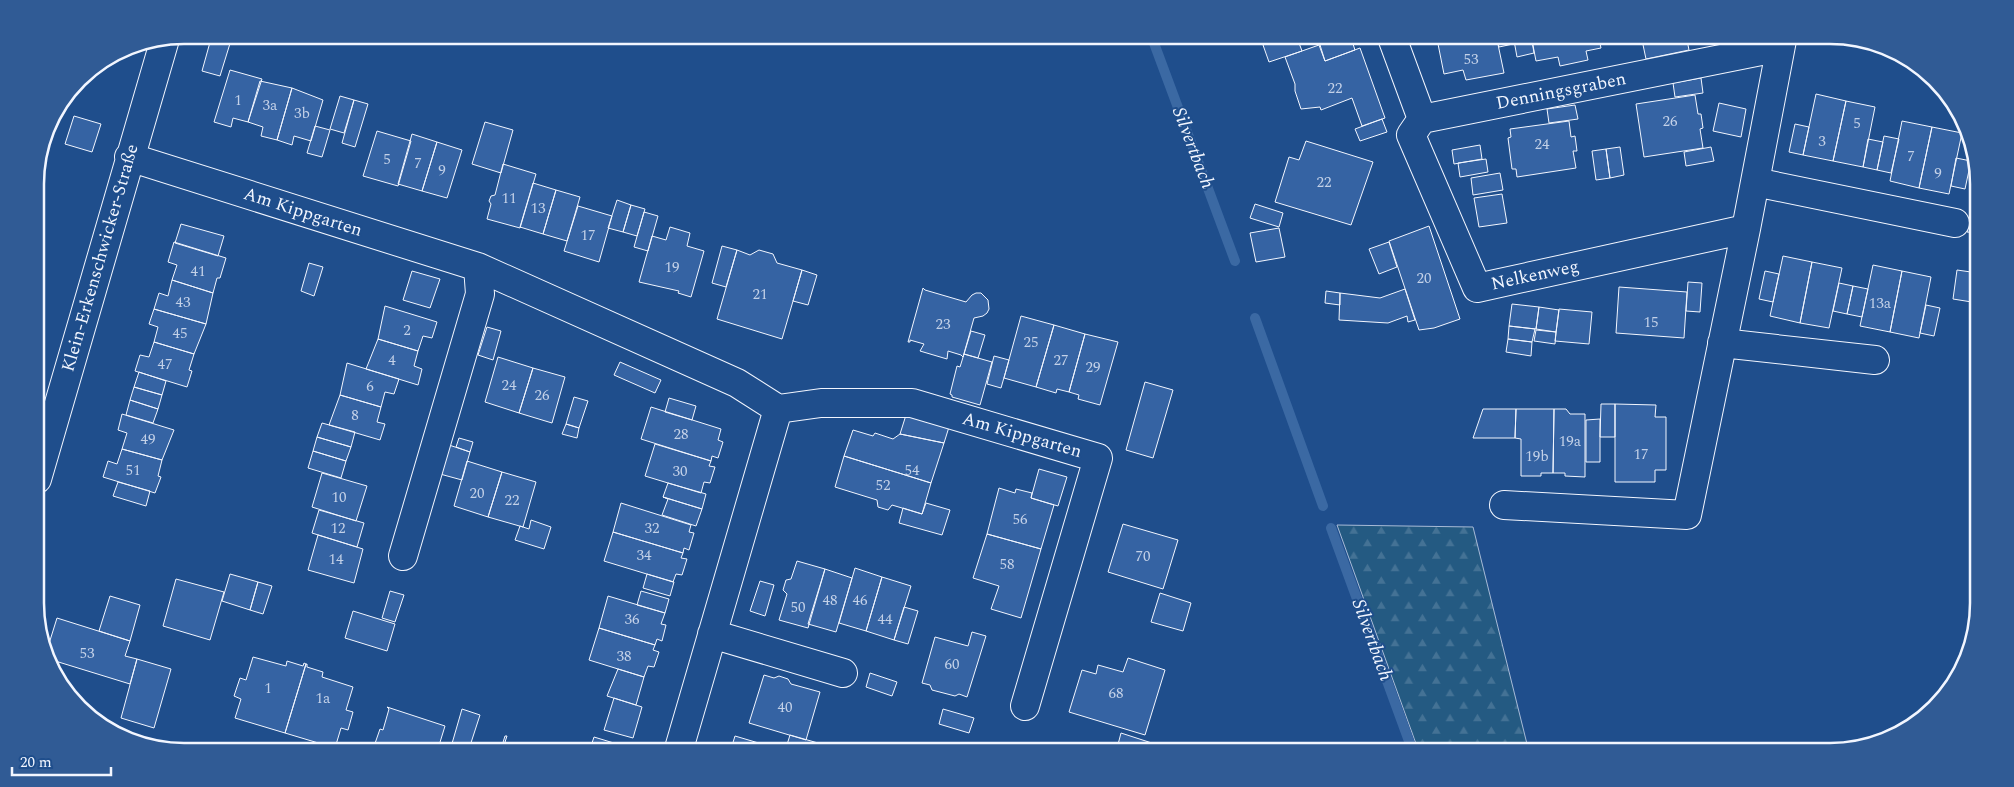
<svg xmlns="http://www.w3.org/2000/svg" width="2014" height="787" viewBox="0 0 2014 787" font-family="Spectral,serif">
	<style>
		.forest { fill: url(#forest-firs); stroke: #a8bbd7 }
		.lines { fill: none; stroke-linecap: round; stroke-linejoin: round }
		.stream { stroke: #3b69a3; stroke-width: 10 }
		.building { fill: #3563a3; stroke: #f2f6ff }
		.minor-casing { stroke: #f2f6ff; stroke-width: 30 }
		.minor { stroke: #1f4e8c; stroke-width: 28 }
		.labels { text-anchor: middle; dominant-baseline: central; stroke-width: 4; stroke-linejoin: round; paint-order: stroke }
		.number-label { font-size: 15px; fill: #c3d1e8 }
		.street-label { font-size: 18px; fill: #f2f6ff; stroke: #1f4e8c }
		.water-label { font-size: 19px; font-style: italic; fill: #f2f6ff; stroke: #1f4e8c }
		.rim { fill: none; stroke: #f2f6ff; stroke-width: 2.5 }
	</style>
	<defs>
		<pattern id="forest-firs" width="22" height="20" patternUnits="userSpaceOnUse" patternTransform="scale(1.25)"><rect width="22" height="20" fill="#245a82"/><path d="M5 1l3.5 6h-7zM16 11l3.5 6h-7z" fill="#447295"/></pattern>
	</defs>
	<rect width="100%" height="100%" fill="#1f4e8c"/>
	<!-- forest -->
	<path class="forest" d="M1337,525l136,2 56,225h-110z"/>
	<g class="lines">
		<!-- stream -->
		<path class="stream" d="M1151,35l84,226
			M1255,318l68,188
			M1331,528l82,224"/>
	</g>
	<!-- building -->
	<path class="building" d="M212,35l20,2 -12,39 -18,-5z
		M466,35h25l-2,7z
		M1272,35h20l-17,6z
		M1292,35h4l6,16 -33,11 -6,-17z
		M1350,35l5,15 -30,11 -5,-16z
		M1455,35h41l8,38 -38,7 -3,-10 -19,4 -7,-35z
		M1496,35h15l2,9 -14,3z
		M1513,35h18l3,18 -17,4z
		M1531,35h67l3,13 -15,3 2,9 -28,6 -2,-9 -22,4z
		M1669,35h17l3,15 -43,9 -4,-19z
		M1319,45l6,16 35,-13 25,70 -23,8 -10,-28 -31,12 -1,-3 -19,2 -6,-18v-7l-10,-27z
		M230,70l32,9 -14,43 -15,-4 -2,9 -17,-5z
		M1701,78l2,15 -28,4 -2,-14z
		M260,81l32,7 -15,52 -16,-4 2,-9 -15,-5z
		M292,88l31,12 -12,41 -17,-5 -2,9 -15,-5z
		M1816,94l30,7 -13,60 -30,-6z
		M1695,95l3,19h3l2,14 -3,1 3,19 -59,9 -8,-53z
		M340,96l14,4 -10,33 -14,-4z
		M354,100l14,4 -13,43 -13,-4z
		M1846,101l29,6 -12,60 -30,-6z
		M1719,103l27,6 -5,28 -28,-6z
		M1575,105l3,14 -29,4 -2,-14z
		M74,116l27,8 -9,28 -27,-8z
		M1382,119l5,13 -27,9 -5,-12z
		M1569,121l2,16 4,-1 2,15h-4l3,17 -59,9 -1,-8h-4l-4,-31 3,-1 -1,-8z
		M1902,121l30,6 -13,61 -29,-7z
		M485,122l28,8 -12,43 -29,-9z
		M1795,124l14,3 -6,28 -14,-3z
		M315,126l15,4 -8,27 -15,-4z
		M1932,127l30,6 -13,61 -30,-6z
		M377,131l34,10 -13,45 -35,-10z
		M412,134l25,8 -15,49 -24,-7z
		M1884,136l15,3 -8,34 -14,-3z
		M1868,139l15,3 -6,28 -14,-3z
		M1306,141l67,21 -22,63 -76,-23 14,-45 10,3z
		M437,142l25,8 -15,48 -25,-7z
		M1480,145l2,14 -28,5 -2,-14z
		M1620,147l4,28 -14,3 -4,-29z
		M1711,147l3,14 -28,5 -2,-14z
		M1606,149l4,29 -14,2 -4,-29z
		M1956,158l15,3 -6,28 -14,-3z
		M1486,159l2,13 -28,5 -2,-14z
		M503,164l33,10 -16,54 -33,-9 4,-15 -2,-3 2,-5 4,-1z
		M1500,173l3,17 -30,5 -2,-17z
		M533,183l23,7 -13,44 -23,-7z
		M556,190l24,7 -13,44 -24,-7z
		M1502,194l5,29 -28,4 -5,-29z
		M617,200l14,5 -8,27 -15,-4z
		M1255,204l28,9 -4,14 -29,-9z
		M1971,204h7v29l-11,-1z
		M631,205l14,4 -8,27 -14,-4z
		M578,206l34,10 -13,46 -35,-11z
		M644,212l14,4 -10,35 -14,-4z
		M181,224l43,12 -6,20 -43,-13z
		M1429,226l31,93 -26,9 -15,2 -30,-89z
		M670,227l20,6 -3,13 17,5 -13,46 -13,-4 1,-2 -40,-9 13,-46 14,4z
		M1279,228l6,29 -29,5 -6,-29z
		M174,242l52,16 -6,20h-3l-4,15 -41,-13 5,-15 -9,-3z
		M1389,242l8,25 -18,7 -10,-25z
		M722,246l15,4 -11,37 -14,-4z
		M737,250l13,5 9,-5 14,4 4,9 25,7 -20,69 -65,-20z
		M1783,256l29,6 -12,61 -30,-7z
		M1812,262l30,6 -13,60 -29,-5z
		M309,263l14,4 -9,29 -13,-5z
		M1873,265l29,6 -12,61 -30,-6z
		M802,270l15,5 -9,30 -15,-4z
		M1957,270l21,3v30l-25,-4z
		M412,271l28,8 -10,29 -27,-8z
		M1765,271l14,3 -6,28 -14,-3z
		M1902,271l29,6 -12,61 -29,-6z
		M172,280l41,13 -7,31 -52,-15 5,-16 9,3z
		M1688,282l14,1 -2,29 -14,-1z
		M1839,283l14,3 -6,28 -14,-3z
		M1853,286l15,3 -6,28 -15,-3z
		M1619,287l68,5 -3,46 -68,-5z
		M923,288l2,2 41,12 6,-7 4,-2h5l7,7 1,9 -2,4 -4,3 -9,2 -11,39 -2,-2 -13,-4 -1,8 -27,-8 4,-7 -14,-4v2h-2z
		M1405,289l10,31 -7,2 -1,-6 -19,7 -49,-3 1,-27 40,5z
		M1326,291l14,2v12l-15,-2z
		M1512,304l27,3 -3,22 -27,-3z
		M1926,305l14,3 -6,28 -14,-3z
		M385,306l52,16 -5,16 -9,-2 -5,15 -40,-12z
		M1539,307l20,3 -3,22 -20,-3z
		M154,309l52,15 -12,30 -40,-12 4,-15 -9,-3z
		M1559,309l33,3 -3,32 -34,-3z
		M1021,316l33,9 -18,62 -32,-9z
		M1054,325l31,9 -16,58 -12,-3 -1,4 -20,-6z
		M1509,326l26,3 -3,13 -24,-3z
		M487,327l14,4 -8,29 -15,-5z
		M1536,330l20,2 -1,12 -21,-3z
		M971,331l14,4 -7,23 -14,-4z
		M1085,334l33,8 -18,63 -22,-6 1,-4 -10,-3z
		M378,339l40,12 -4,15 8,3 -4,16 -52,-16z
		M1508,339l24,3 -1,14 -25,-4z
		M154,342l40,12 -5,16 3,1 -5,16 -52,-16 5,-16 9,2z
		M964,354l28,8 -12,43 -28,-8v-2l-2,-1 7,-28 3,1z
		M994,356l15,4 -8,28 -14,-4z
		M498,357l35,11 -14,45 -34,-11z
		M620,362l41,18 -6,13 -41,-18z
		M347,363l52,16 -5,15 -9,-2 -4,15 -41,-12z
		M533,368l32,9 -13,46 -33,-10z
		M139,372l27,9 -4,14 -28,-8z
		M1145,382l28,8 -20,68 -27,-8z
		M134,387l28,8 -4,14 -28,-9z
		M340,395l41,12 -4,15 8,2 -5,16 -51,-15z
		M574,397l14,4 -9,27 -13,-4z
		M669,398l27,8 -4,14 -27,-8z
		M130,400l28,9 -5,14 -27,-8z
		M1601,404h14v33h-15z
		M1615,404l41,1 -1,12h11v53h-11v12h-40z
		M651,407l70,22 -3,11 5,2 -5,16 -6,-2 -1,5 -70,-22z
		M1483,409h33l-1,29h-42z
		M1516,409h38l-1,64h-12v3h-20v-37l-6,-1z
		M1554,409h12l4,5h15v63l-20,-1v-3h-12z
		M122,414l52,16 -12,30 -40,-11 5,-16 -9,-3z
		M906,415l43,12 -5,16 -44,-9z
		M1600,419v43h-14v-42z
		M322,423l33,9 -4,15 -34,-10z
		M566,424l13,4 -2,10 -15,-4z
		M853,430l20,6 2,-3 18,6 7,-5 44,9 -13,40 -87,-27z
		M317,437l34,10 -5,14 -33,-10z
		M459,438l14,4 -3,10 -14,-5z
		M655,444l56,17 -2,5 6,1 -5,16 -6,-1 -3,11 -56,-17z
		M449,445l21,7 -8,28 -22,-6z
		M122,449l40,11 -4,16 3,1 -6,16 -52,-16 5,-16 9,3z
		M313,451l33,10 -5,17 -33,-10z
		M844,456l87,27 -9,31 -30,-9 -4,5 -10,-3 -1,-7 -42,-13z
		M467,461l35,11 -14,45 -34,-11z
		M1039,469l28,8 -9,29 -27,-8z
		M502,472l34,10 -13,45 -35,-10z
		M322,473l45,13 -11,35 -44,-14z
		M118,482l32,9 -4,15 -33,-10z
		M668,483l38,11 -4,15 -39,-12z
		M999,488l16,5 1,-4 16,4 -1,5 23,7 -13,44 -54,-15z
		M663,497l39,12 -6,17 -34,-11 6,-16z
		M621,503l70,22 -2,7 5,1 -5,17 -5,-2 -1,5 -70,-21z
		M926,503l24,7 -8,25 -43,-12 4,-15 19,6z
		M319,510l45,13 -7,24 -45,-14z
		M531,520l20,7 -7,22 -29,-9 5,-14 9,3z
		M1123,524l55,16 -15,49 -55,-17z
		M613,532l70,21 -2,5 6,1 -5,16 -6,-1 -3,8 -69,-21z
		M987,534l54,15 -20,69 -30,-9 8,-23 -26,-8z
		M318,535l45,14 -9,34 -46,-13z
		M797,561l28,8 -17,59 -29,-8 8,-26 -4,-4 3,-10 5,-1z
		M855,568l27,9 -16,54 -27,-8z
		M825,569l27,9 -16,54 -28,-8z
		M230,574l28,8 -8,28 -28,-9z
		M647,574l27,8 -4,14 -27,-8z
		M882,577l29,9 -17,54 -28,-9z
		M176,579l48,13 -14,48 -47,-14z
		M760,581l14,4 -9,31 -15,-5z
		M258,582l14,4 -9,28 -13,-4z
		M390,591l14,4 -9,27 -13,-4z
		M641,591l28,8 -4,14 -28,-8z
		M1160,593l31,10 -8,28 -32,-9z
		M110,596l30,9 -10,36 -31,-10z
		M608,596l57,17 -4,11 5,1 -4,16 -5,-2 -2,6 -56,-17z
		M904,607l14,4 -10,33 -14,-4z
		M353,611l42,13 -8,27 -42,-13z
		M57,618l73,23 -5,15 12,3 -7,25 -78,-24 -5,-10z
		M599,628l56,17 -2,5 6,2 -5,15 -6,-1 -4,11 -55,-17z
		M972,632l14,4 -19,61 -8,-3 -4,2 -23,-6 -2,-5 -8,-2 13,-46 33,9z
		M253,657l33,9 1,-5 16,5 1,-3 2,1 -21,69 -50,-15 6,-19 -7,-3 6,-18 6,2z
		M1128,658l37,12 -20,65 -76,-23 13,-42 14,4 2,-9 25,7z
		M137,659l34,10 -17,59 -33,-10z
		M306,664h1v3l16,5 -1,5 31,10 -7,23 7,2 -5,18 -7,-2 -6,20 -50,-15z
		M618,669l26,8 -8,28 -29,-9z
		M870,673l27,9 -5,14 -26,-9z
		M764,675l10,3 5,-2 9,3 3,5 29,8 -14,48 -57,-17z
		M614,698l28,9 -9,31 -29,-8z
		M387,707l58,19 -8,26h-65l8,-23 3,1 6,-21z
		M462,709l18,6 -12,37 -17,-5z
		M943,709l31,9 -5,15 -30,-9z
		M1121,733l40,13 -2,6h-43z
		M790,735l35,10 -3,7 -37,-1z
		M505,736h2l-2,6 31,10h-36z
		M735,736l27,8 -2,8h-30z
		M594,737l33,10 -2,5h-36z
		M627,744l22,7v1h-24z
		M945,744l27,8h-30z"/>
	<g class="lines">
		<defs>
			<path id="minor" d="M1391,35l31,84 339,-68 21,-16
				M1422,119l-11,16 66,153 269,-59
				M129,157l349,110 259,116 41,26 -100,343
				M1755,182l200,41
				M1722,343l153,17
				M778,409l43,-6h91l186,55 -73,248
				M37,479l128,-440
				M1504,505l183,10 59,-286 37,-194
				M403,556l77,-262 -2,-27
				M712,634l131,39"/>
		</defs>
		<!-- minor casing -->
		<use href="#minor" class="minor-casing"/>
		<!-- minor -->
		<use href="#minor" class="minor"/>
	</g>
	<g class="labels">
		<!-- number labels -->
		<g class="number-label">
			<text x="1471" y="59">53</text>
			<text x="1335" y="88">22</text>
			<text x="238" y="100">1</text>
			<text x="270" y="105">3a</text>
			<text x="302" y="113">3b</text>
			<text x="1670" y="121">26</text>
			<text x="1857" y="123">5</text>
			<text x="1822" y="141">3</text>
			<text x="1542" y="144">24</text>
			<text x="1911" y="156">7</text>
			<text x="387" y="159">5</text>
			<text x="418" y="163">7</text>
			<text x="442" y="170">9</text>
			<text x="1938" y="173">9</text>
			<text x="1324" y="182">22</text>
			<text x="509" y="198">11</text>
			<text x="538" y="208">13</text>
			<text x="588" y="235">17</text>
			<text x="672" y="267">19</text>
			<text x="198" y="271">41</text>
			<text x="1424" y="278">20</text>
			<text x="760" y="294">21</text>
			<text x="183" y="302">43</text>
			<text x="1880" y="303">13a</text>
			<text x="1651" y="322">15</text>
			<text x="943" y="324">23</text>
			<text x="407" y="330">2</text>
			<text x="180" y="333">45</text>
			<text x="1031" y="342">25</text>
			<text x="392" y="360">4</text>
			<text x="1061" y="360">27</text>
			<text x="165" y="364">47</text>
			<text x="1093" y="367">29</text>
			<text x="509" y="385">24</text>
			<text x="370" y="386">6</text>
			<text x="542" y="395">26</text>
			<text x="355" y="415">8</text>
			<text x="681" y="434">28</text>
			<text x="148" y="439">49</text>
			<text x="1570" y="441">19a</text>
			<text x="1641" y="454">17</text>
			<text x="1537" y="456">19b</text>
			<text x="133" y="470">51</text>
			<text x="912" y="470">54</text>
			<text x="680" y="471">30</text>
			<text x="883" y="485">52</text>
			<text x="477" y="493">20</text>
			<text x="339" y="497">10</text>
			<text x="512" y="500">22</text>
			<text x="1020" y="519">56</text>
			<text x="338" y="528">12</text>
			<text x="652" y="528">32</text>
			<text x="644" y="555">34</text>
			<text x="1143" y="556">70</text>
			<text x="336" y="559">14</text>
			<text x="1007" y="564">58</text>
			<text x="830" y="600">48</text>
			<text x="860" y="600">46</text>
			<text x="798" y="607">50</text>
			<text x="632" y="619">36</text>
			<text x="885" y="619">44</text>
			<text x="87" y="653">53</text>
			<text x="624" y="656">38</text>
			<text x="952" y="664">60</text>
			<text x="268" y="688">1</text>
			<text x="1116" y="693">68</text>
			<text x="323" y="698">1a</text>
			<text x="785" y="707">40</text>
		</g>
		<!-- street labels -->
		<g class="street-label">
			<text transform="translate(1561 91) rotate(-11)">Denningsgraben</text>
			<text transform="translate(303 212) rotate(18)">Am Kippgarten</text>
			<text transform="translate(100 258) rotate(-74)">Klein-Erkenschwicker-Straße</text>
			<text transform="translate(1535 275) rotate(-12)">Nelkenweg</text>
			<text transform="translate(1022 435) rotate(16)">Am Kippgarten</text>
		</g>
		<!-- water labels -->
		<g class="water-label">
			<text transform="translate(1193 148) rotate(69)">Silvertbach</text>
			<text transform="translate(1372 640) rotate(70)">Silvertbach</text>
		</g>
	</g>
	<!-- crop -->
	<path d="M0 0H2014V787H0ZM184 44H1830A140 140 0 0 1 1970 184V603A140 140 0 0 1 1830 743H184A140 140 0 0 1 44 603V184A140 140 0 0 1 184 44Z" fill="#305b95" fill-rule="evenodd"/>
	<path class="rim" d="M184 44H1830A140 140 0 0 1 1970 184V603A140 140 0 0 1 1830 743H184A140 140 0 0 1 44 603V184A140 140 0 0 1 184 44Z"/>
	<!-- scale -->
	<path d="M12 767v8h99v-8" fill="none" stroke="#f2f6ff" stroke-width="2.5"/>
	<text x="20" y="767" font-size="15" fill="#f2f6ff" stroke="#1f4e8c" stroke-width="4" paint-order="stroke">20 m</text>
</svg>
